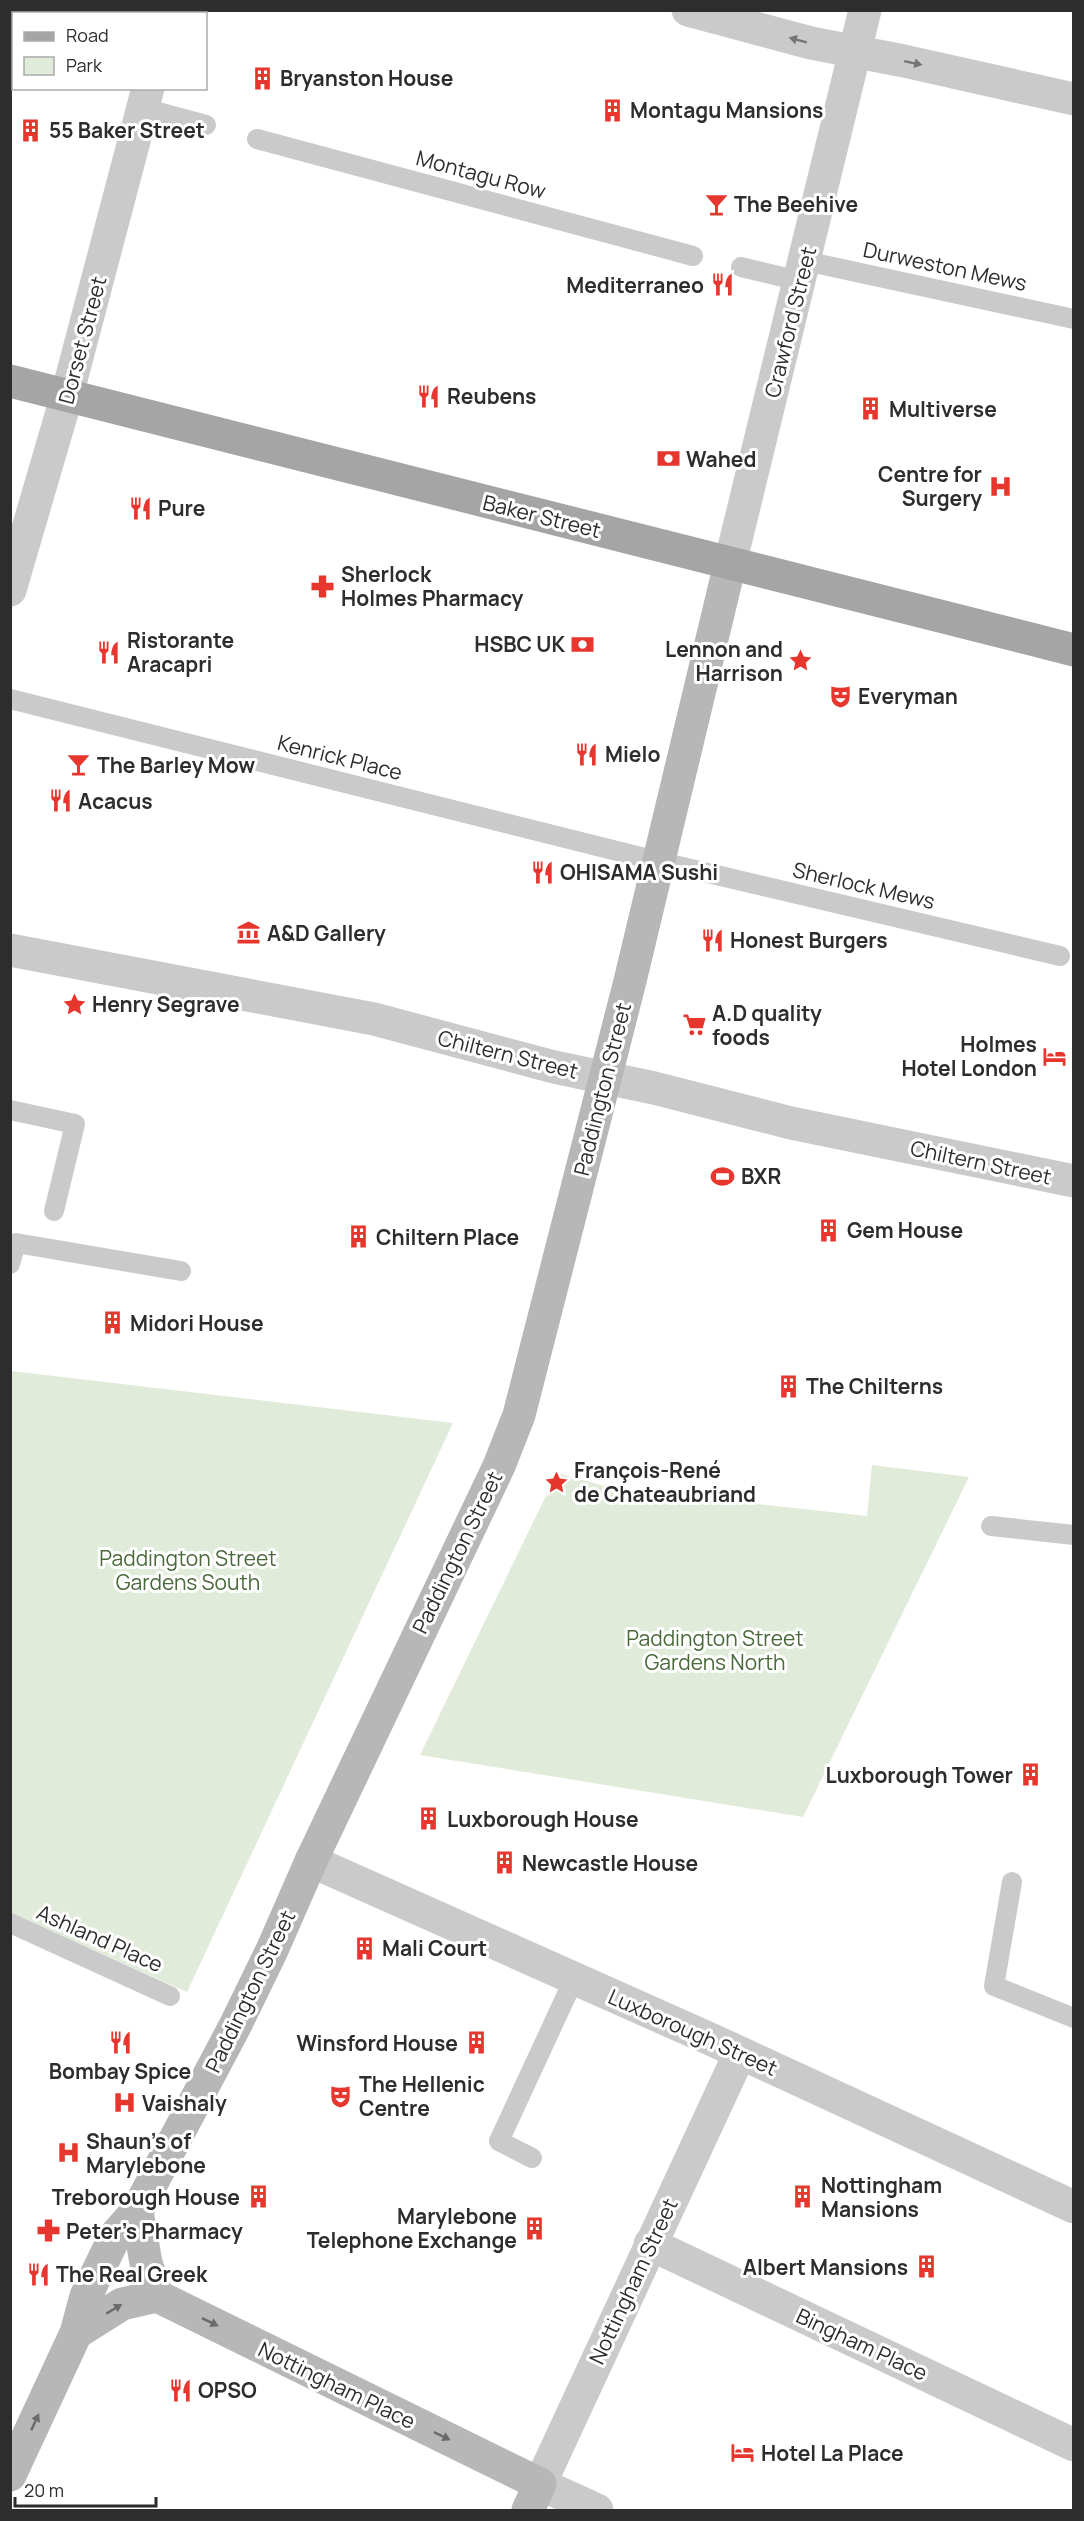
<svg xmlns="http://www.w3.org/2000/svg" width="1084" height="2521" viewBox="0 0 1084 2521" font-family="Manrope,sans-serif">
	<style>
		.green { fill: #e1ebda }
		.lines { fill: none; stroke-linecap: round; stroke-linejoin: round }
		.service { stroke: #cacaca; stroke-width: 20 }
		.minor { stroke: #cacaca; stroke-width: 33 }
		.secondary { stroke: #b7b7b7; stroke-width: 33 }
		.primary { stroke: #a5a5a5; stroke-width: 33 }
		.oneway { fill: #747474 }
		.oneway2 { fill: #6b6b6b }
		.labels { text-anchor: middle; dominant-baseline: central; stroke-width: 6; stroke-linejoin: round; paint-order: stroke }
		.poi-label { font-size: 21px; font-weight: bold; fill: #2d2d2d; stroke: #fff; text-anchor: start }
		.street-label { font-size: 21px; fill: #2d2d2d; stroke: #fff }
		.park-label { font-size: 21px; fill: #4a693a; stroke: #fff }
	</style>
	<rect width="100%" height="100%" fill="#fff"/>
	<!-- green -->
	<path class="green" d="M11,1371l442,52 -266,569 -176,-79z
		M872,1465l97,12 -166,340 -383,-62 137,-282 55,15 255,28z"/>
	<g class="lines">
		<!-- service -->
		<path class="service" d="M143,108l63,17
			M257,139l436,117
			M805,261l269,58
			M741,267l58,14
			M10,699l647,162 403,95
			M10,1110l65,14 -21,87
			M10,1264l6,-21 165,28
			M991,1526l83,9
			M1012,1882l-18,104 80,32
			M10,1923l160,73
			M532,2158l-33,-17 75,-162"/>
		<!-- minor -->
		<path class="minor" d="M688,10l123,33 93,18 170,38
			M168,14l1,-4
			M730,564l135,-554
			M10,590l57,-195 81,-307
			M10,950l364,69 180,48 100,21 137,35 283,58
			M311,1861l397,177 366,169
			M650,2244l424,201
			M597,2510l-57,-26 200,-431"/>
		<!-- secondary -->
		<path class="secondary" d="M137,2211l9,52 11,33 383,188 -12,26
			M76,2333l46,-29 35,-8
			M10,2475l66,-142 10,-37 29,-60 22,-25 98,-185 37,-76 39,-89 188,-395 20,-51 111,-434 100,-417"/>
		<!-- primary -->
		<path class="primary" d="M10,381l1064,269"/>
	</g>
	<!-- one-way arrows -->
	<defs><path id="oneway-solid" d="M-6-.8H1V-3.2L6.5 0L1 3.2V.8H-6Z" transform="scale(1.5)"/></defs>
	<g class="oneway">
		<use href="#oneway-solid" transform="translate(798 40) rotate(-165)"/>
		<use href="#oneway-solid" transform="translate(913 63) rotate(12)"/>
	</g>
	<g class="oneway2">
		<use href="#oneway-solid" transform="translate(114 2309) rotate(-31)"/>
		<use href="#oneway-solid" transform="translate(210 2322) rotate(26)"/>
		<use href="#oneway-solid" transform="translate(35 2422) rotate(-65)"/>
		<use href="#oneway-solid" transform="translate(442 2436) rotate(26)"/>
	</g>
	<!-- icons -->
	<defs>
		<symbol id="building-bare" viewBox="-9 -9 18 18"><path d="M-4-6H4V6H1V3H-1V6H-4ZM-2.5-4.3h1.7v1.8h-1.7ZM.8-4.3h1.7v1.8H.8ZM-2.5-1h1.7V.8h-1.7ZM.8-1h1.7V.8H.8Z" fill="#e6362d" stroke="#fff" stroke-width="2.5" paint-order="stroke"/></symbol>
		<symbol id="bar-bare" viewBox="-9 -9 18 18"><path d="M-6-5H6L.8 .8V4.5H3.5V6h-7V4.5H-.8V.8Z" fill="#e6362d" stroke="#fff" stroke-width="2.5" paint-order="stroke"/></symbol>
		<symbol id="restaurant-bare" viewBox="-9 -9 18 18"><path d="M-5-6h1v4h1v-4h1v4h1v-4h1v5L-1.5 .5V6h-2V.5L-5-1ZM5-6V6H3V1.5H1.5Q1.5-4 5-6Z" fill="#e6362d" stroke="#fff" stroke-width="2.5" paint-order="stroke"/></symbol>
		<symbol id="bank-bare" viewBox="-9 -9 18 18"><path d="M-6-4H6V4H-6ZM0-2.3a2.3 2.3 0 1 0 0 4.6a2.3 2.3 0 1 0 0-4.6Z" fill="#e6362d" stroke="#fff" stroke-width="2.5" paint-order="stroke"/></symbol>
		<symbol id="hospital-bare" viewBox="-9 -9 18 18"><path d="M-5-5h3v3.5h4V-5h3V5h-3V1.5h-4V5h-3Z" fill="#e6362d" stroke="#fff" stroke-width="2.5" paint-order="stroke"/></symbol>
		<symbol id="pharmacy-bare" viewBox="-9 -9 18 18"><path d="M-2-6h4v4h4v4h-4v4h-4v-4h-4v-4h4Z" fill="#e6362d" stroke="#fff" stroke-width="2.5" paint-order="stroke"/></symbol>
		<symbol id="sight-bare" viewBox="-9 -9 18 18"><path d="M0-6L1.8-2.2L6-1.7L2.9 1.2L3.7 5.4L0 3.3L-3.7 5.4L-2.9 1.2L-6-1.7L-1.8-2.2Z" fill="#e6362d" stroke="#fff" stroke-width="2.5" paint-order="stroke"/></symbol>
		<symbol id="theatre-bare" viewBox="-9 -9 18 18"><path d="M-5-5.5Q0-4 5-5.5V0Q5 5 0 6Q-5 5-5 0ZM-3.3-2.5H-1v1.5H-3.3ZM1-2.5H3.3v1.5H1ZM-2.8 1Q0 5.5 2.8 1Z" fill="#e6362d" stroke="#fff" stroke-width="2.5" paint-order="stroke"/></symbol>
		<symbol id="museum-bare" viewBox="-9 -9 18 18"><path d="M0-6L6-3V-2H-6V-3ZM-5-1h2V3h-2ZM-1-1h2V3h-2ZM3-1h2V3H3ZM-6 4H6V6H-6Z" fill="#e6362d" stroke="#fff" stroke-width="2.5" paint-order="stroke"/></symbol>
		<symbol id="supermarket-bare" viewBox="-9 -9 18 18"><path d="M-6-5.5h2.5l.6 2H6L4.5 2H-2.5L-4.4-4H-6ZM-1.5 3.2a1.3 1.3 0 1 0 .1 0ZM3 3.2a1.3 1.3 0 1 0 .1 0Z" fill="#e6362d" stroke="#fff" stroke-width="2.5" paint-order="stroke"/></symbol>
		<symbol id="hotel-bare" viewBox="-9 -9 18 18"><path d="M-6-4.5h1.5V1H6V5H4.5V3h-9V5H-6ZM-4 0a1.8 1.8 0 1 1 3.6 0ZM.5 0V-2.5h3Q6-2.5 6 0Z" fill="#e6362d" stroke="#fff" stroke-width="2.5" paint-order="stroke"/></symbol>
		<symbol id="stadium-bare" viewBox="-9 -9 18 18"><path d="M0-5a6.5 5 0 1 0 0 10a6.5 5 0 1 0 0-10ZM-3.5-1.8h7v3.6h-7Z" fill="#e6362d" stroke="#fff" stroke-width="2.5" paint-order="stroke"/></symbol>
	</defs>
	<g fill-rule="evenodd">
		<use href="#building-bare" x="246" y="62" width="33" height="33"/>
		<use href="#building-bare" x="596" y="94" width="33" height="33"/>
		<use href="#building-bare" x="14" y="114" width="33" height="33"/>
		<use href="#bar-bare" x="700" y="188" width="33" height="33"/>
		<use href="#restaurant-bare" x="706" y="268" width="33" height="33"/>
		<use href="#restaurant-bare" x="412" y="380" width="33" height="33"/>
		<use href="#building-bare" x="854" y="392" width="33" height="33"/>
		<use href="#bank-bare" x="652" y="442" width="33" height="33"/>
		<use href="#hospital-bare" x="984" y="470" width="33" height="33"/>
		<use href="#restaurant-bare" x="124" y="492" width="33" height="33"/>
		<use href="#pharmacy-bare" x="306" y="570" width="33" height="33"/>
		<use href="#bank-bare" x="566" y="628" width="33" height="33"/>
		<use href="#restaurant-bare" x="92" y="636" width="33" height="33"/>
		<use href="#sight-bare" x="784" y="644" width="33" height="33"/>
		<use href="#theatre-bare" x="824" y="680" width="33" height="33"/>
		<use href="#restaurant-bare" x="570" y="738" width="33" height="33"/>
		<use href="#bar-bare" x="62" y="748" width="33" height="33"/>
		<use href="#restaurant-bare" x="44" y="784" width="33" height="33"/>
		<use href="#restaurant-bare" x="526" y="856" width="33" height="33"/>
		<use href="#museum-bare" x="232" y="916" width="33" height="33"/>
		<use href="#restaurant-bare" x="696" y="924" width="33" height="33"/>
		<use href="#sight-bare" x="58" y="988" width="33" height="33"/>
		<use href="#supermarket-bare" x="678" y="1008" width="33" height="33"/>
		<use href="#hotel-bare" x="1038" y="1040" width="33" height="33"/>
		<use href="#stadium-bare" x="706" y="1160" width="33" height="33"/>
		<use href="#building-bare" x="812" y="1214" width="33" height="33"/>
		<use href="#building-bare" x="342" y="1220" width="33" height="33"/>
		<use href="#building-bare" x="96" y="1306" width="33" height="33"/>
		<use href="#building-bare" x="772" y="1370" width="33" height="33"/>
		<use href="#sight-bare" x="540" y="1466" width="33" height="33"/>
		<use href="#building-bare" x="1014" y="1758" width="33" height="33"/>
		<use href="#building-bare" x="412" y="1802" width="33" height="33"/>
		<use href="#building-bare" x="488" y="1846" width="33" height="33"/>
		<use href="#building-bare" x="348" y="1932" width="33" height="33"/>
		<use href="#restaurant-bare" x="104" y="2026" width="33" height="33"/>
		<use href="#building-bare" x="460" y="2026" width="33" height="33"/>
		<use href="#theatre-bare" x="324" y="2080" width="33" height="33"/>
		<use href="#hospital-bare" x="108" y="2086" width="33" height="33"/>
		<use href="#hospital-bare" x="52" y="2136" width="33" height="33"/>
		<use href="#building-bare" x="242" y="2180" width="33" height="33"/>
		<use href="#building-bare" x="786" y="2180" width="33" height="33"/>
		<use href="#building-bare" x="518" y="2212" width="33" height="33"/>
		<use href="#pharmacy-bare" x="32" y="2214" width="33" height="33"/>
		<use href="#building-bare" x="910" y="2250" width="33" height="33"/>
		<use href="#restaurant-bare" x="22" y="2258" width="33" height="33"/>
		<use href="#restaurant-bare" x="164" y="2374" width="33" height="33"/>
		<use href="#hotel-bare" x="726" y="2436" width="33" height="33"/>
	</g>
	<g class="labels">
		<!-- poi labels -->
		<g class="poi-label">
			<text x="280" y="78">Bryanston House</text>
			<text x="630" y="110">Montagu Mansions</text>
			<text x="49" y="130">55 Baker Street</text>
			<text x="734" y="204">The Beehive</text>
			<text x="704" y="285" text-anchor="end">Mediterraneo</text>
			<text x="447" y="396">Reubens</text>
			<text x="889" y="409">Multiverse</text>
			<text x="686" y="459">Wahed</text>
			<text x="982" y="474" text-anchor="end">Centre for<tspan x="982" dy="24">Surgery</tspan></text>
			<text x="158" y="508">Pure</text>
			<text x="341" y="574">Sherlock<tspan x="341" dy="24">Holmes Pharmacy</tspan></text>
			<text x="127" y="640">Ristorante<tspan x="127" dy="24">Aracapri</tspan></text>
			<text x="565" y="644" text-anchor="end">HSBC UK</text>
			<text x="783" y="649" text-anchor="end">Lennon and<tspan x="783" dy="24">Harrison</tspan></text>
			<text x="858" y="696">Everyman</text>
			<text x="605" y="754">Mielo</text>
			<text x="97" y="765">The Barley Mow</text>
			<text x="78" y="801">Acacus</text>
			<text x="560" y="872">OHISAMA Sushi</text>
			<text x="267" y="933">A&amp;D Gallery</text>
			<text x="730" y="940">Honest Burgers</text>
			<text x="92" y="1004">Henry Segrave</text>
			<text x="712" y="1013">A.D quality<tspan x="712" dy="24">foods</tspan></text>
			<text x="1037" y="1044" text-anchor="end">Holmes<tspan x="1037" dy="24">Hotel London</tspan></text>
			<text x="741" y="1176">BXR</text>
			<text x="847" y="1230">Gem House</text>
			<text x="376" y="1237">Chiltern Place</text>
			<text x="130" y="1323">Midori House</text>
			<text x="806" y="1386">The Chilterns</text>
			<text x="574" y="1470">François-René<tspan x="574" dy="24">de Chateaubriand</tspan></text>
			<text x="1013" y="1775" text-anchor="end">Luxborough Tower</text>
			<text x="447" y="1819">Luxborough House</text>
			<text x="522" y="1863">Newcastle House</text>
			<text x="382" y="1948">Mali Court</text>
			<text x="458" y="2043" text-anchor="end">Winsford House</text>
			<text x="120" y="2071" text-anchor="middle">Bombay Spice</text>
			<text x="359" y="2084">The Hellenic<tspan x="359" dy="24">Centre</tspan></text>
			<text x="142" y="2103">Vaishaly</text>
			<text x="86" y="2141">Shaun's of<tspan x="86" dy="24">Marylebone</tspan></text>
			<text x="821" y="2185">Nottingham<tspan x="821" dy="24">Mansions</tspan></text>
			<text x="240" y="2197" text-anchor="end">Treborough House</text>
			<text x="517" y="2216" text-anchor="end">Marylebone<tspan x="517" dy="24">Telephone Exchange</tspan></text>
			<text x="66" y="2231">Peter's Pharmacy</text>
			<text x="908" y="2267" text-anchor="end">Albert Mansions</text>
			<text x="56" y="2274">The Real Greek</text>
			<text x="198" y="2390">OPSO</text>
			<text x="761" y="2453">Hotel La Place</text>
		</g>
		<!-- street labels -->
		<g class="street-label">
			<text transform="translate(481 174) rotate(15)">Montagu Row</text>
			<text transform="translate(945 266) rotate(12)">Durweston Mews</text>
			<text transform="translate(790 322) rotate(-76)">Crawford Street</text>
			<text transform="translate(82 340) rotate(-75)">Dorset Street</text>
			<text transform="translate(542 516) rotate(14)">Baker Street</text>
			<text transform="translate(340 757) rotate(14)">Kenrick Place</text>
			<text transform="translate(864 885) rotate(13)">Sherlock Mews</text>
			<text transform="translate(508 1054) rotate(14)">Chiltern Street</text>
			<text transform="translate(602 1089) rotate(-76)">Paddington Street</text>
			<text transform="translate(981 1162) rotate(12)">Chiltern Street</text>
			<text transform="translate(457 1552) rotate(-64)">Paddington Street</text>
			<text transform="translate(100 1938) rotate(24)">Ashland Place</text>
			<text transform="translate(250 1991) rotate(-64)">Paddington Street</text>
			<text transform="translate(693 2032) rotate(24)">Luxborough Street</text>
			<text transform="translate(633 2281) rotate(-65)">Nottingham Street</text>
			<text transform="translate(862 2344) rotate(25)">Bingham Place</text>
			<text transform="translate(337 2385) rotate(26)">Nottingham Place</text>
		</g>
		<!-- park labels -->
		<g class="park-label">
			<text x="188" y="1558">Paddington Street<tspan x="188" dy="24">Gardens South</tspan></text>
			<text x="715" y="1638">Paddington Street<tspan x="715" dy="24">Gardens North</tspan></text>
		</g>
	</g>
	<!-- border -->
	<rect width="1084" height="2521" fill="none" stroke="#2d2d2d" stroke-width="24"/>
	<!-- legend -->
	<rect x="12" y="12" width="195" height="78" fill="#ffffff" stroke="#ababab" stroke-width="1.5"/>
	<rect x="24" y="32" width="30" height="9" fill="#a5a5a5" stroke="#ababab" stroke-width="1.5"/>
	<text x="66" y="42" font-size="18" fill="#2d2d2d">Road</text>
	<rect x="24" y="57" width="30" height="18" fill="#e1ebda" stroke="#ababab" stroke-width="1.5"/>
	<text x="66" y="72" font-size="18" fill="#2d2d2d">Park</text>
	<!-- scale -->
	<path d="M15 2497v9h141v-9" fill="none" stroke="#2d2d2d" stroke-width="3"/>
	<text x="24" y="2497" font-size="18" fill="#2d2d2d" stroke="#ffffff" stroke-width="4.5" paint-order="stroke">20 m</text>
</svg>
